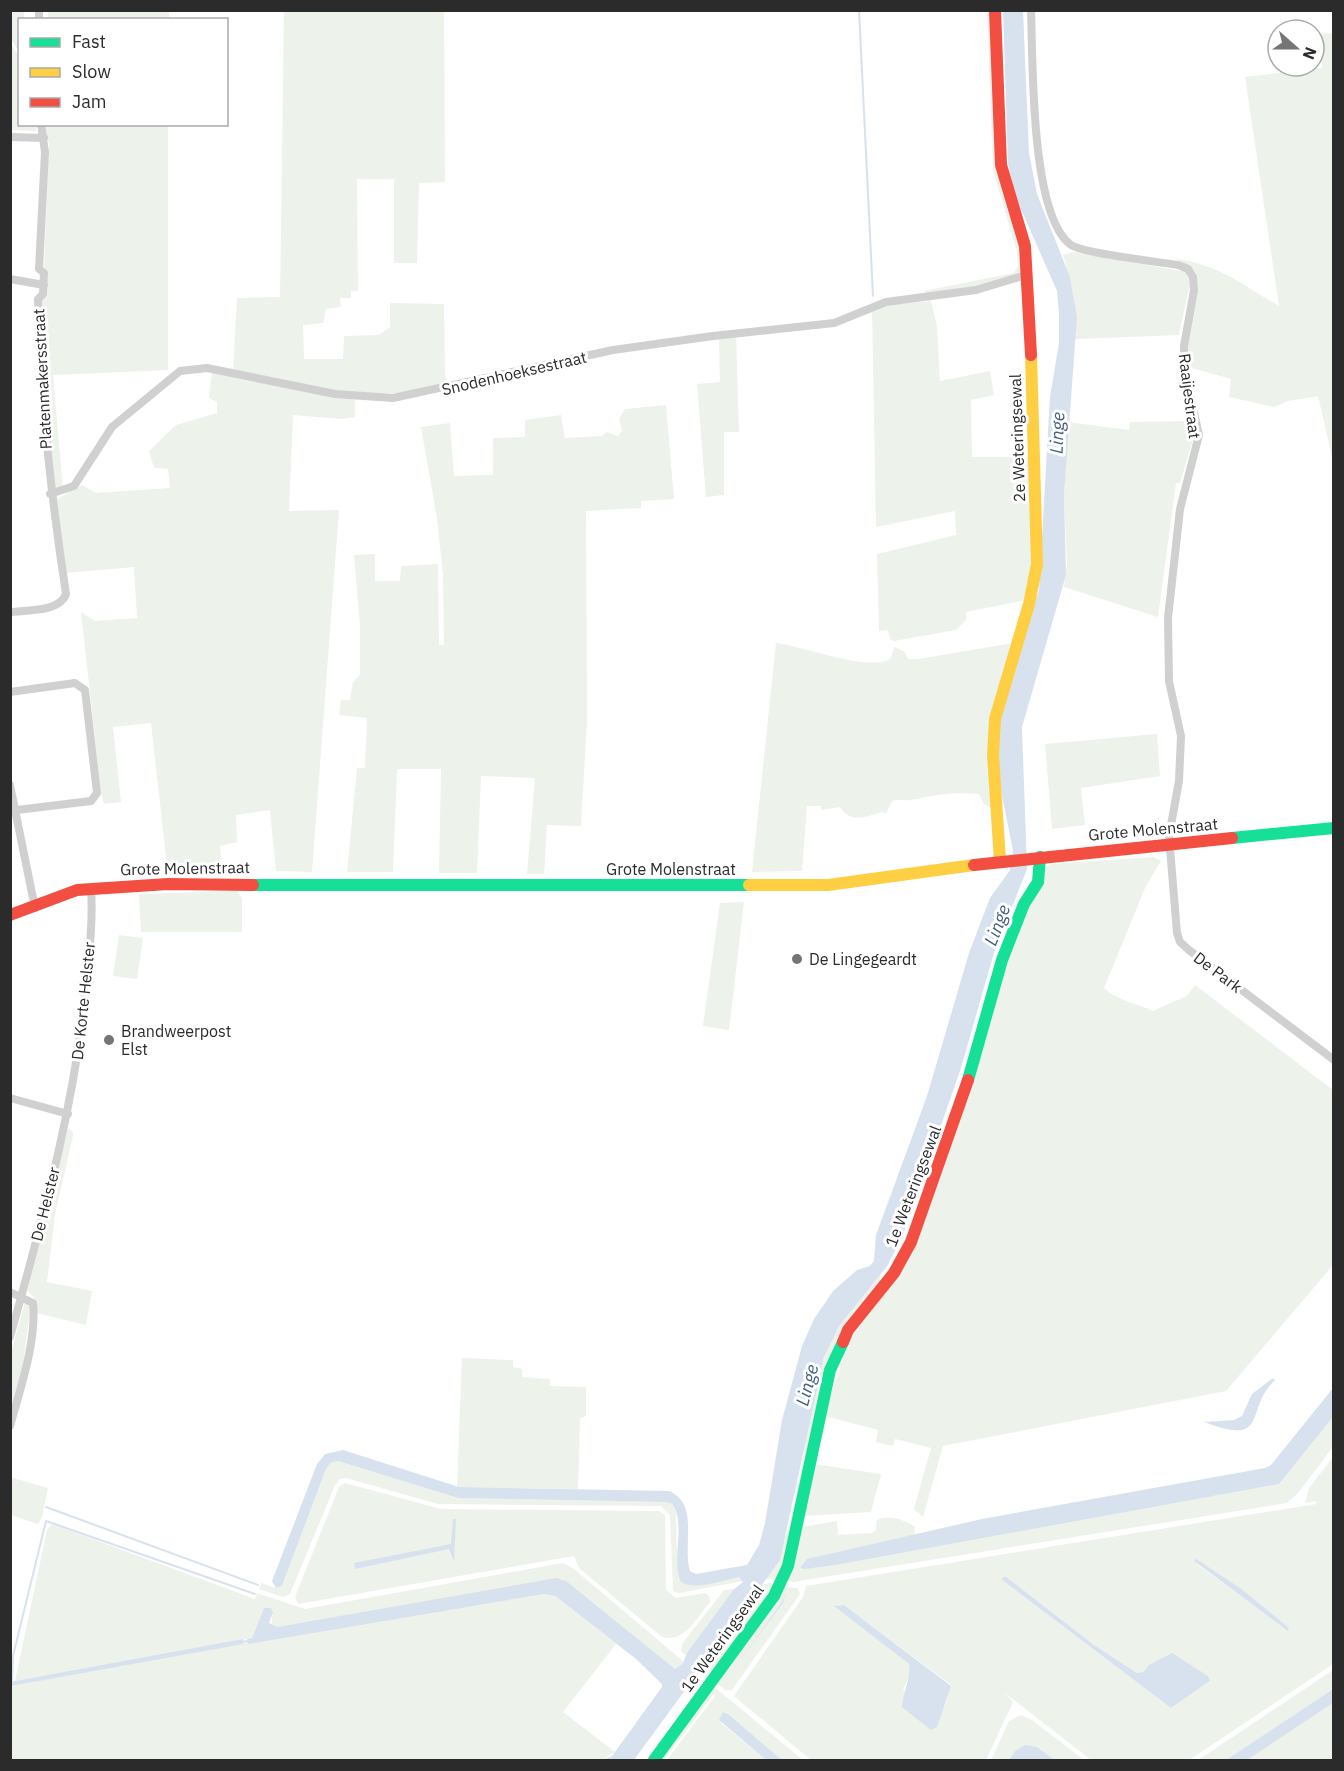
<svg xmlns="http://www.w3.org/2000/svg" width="1344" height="1771" viewBox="0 0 1344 1771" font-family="'IBM Plex Sans',sans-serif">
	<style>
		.green { fill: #edf2eb; fill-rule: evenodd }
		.water { fill: #d8e2ee }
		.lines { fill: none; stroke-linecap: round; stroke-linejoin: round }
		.stream { stroke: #d8e2ee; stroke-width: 2 }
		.street { stroke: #d0d0d0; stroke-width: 8 }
		.fast { stroke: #16e098; stroke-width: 12 }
		.slow { stroke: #ffcf43; stroke-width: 12 }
		.jam { stroke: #f24e42; stroke-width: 12 }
		.poi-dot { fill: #757575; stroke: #fff; stroke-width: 2 }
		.labels { text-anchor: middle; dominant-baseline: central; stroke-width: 6; stroke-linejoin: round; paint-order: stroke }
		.street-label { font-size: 16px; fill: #2b2b2b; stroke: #fff }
		.poi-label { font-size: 16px; fill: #2b2b2b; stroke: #fff; text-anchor: start }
		.water-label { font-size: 18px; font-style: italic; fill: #435f84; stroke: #fff }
	</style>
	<rect width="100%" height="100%" fill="#fff"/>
	<!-- green -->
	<path class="green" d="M10,11h14v8l-4,1 -1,32 -8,-13z
		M48,11h121v8h-121z
		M284,11h160l1,171 -26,1 -2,80h-23v-84h-37l1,112h-7v7h-11l1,9 -15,2 -3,14 -20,2 1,34h39l1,-23 35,-1 11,-8v-24l54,1 1,72 4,6c-72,26 -145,3 -216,-13l4,-71 43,-1z
		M987,11h5l3,84 23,136 3,40c-17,17 -69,19 -94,22l-3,-2 90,-18 4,-7 -1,-14 -24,-82z
		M1333,33v428l-15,-65 -30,5 -14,6 -45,-10 2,-18 -43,-12 -1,-22 10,-58 -10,-22 -13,-7c50,9 63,24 105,48l-34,-229 77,-9 -4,-34z
		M10,43l9,13 1,68 17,1 -1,6 -25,-1z
		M44,125h124v245l-115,5 10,115 -7,-1 -3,-4 -11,-147v-38l5,-5 1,-23 -4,-4 5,-124z
		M1073,252l114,20 4,7 -12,56 -104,4c3,-30 -3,-55 -12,-84z
		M931,301l6,26 3,54 50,-10 4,24 -23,5 1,57h58l3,95 -7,48 -60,12v8l-10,10 -62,11 -4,-2 -2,-9 -9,1 -2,-77 79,-19 -1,-24 -79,16 -4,-216 17,-6z
		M736,335l3,97h-15v63l-18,2 -9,-113 23,-2 -1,-45z
		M212,372l143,27v18l-13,2 -49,-4 -4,96 50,-1 -27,362 -36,-1 -6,-61 -34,5 1,27 -17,4 2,28 -54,1 -17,-152 -38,4 8,75 -17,2 -3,-11 -20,-181 14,9 42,-3 -3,-51 -68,6 -10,-73 26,-15 14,8 74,-5 -2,-19 -14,-1 -5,-17 27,-26 41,-12v-11l-8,-4z
		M666,405l8,94 -33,2v7l-55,3 1,210 -6,105 -34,-1 -3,49h-17l8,-96 -54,-2 -4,97h-38l2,-104h-44l-4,103h-46l10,-104h8l2,-50 -28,-3 2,-15h9l3,-18 7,-7v-49l-6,-71 21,-1v27h25l1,-15 37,-2 1,81h5l-1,-70 -6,-57 -16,-91 29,-4 4,53 39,-1v-37l32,-1v-17l36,-5 4,23 37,-2 5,-4 11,4 4,-5 -3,-12 6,-10z
		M1192,421l3,12 -15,50h-4l-18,134 -94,-30 3,-23 -3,-70 4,-72 61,8 1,-8z
		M776,643c24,2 97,31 115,15l3,-11 10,4 4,8h11l94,-16 -21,166 -8,-5 -5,-10c-30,-2 -39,0 -68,6 -7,1 -13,-1 -19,1l-6,13 -3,-2c-17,4 -31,13 -43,-5l-19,3v-4h-14l-5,65 -50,1z
		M1157,734l3,42 -79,12 4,37 -33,4 -7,-85z
		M1153,857l8,4 -16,27 -41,100c16,14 30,14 49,23l34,-15 8,-11 138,105v175l-107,126 -283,55 -20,71 -9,-8 17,-61 -36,-9 -2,7 -17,-4 2,-12 -53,-14 23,-75 13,-22 40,-49 101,-296 41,-96 1,-9 7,-5z
		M237,891l5,7v34h-101l-2,-38z
		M744,902l-15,128 -26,-4 17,-123z
		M119,935l24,3 -6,41 -24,-3z
		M68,1128l5,4v4l-18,78 -8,68 45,9 -6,34 -49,-12 -3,-15 -7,-8z
		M880,1275v9l-30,35 -71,260h-14c44,-67 33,-164 66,-238 11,-26 31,-46 49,-66z
		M25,1302l6,3 -10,73 -10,40v-66z
		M462,1358l51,2v7l9,2v8l28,2v7l36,1v29l-6,2 -2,71 -121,-2z
		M1333,1417v30l-35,46 -11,10 -494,79 -5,-2 14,-53 35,-6 1,14 34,-2 4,-3 1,-10c12,-6 28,0 38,7l-1,9 -109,33 474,-85z
		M1333,1457v207l-144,96h-98l-86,-67 8,9 -27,58h-175l-77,-64 69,-99 3,-11 510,-82v-3l-11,2 4,-15zM1194,1562l49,28 46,38 -1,2zM1005,1576l89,69 43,28 6,-1 6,-7 61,16 -39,27 -170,-129zM844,1605l107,80 -6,21 -42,-15 7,-18 -1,-9 -74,-58z
		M338,1461l120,37 208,4 6,2 4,9 1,51 16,20 46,-7 4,4 -64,12 -6,-2 -3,-76 -9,-9 -223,-2 -92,-26 -6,1 -5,6 -45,109 -7,3 -24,-8 2,-6 15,5 6,-2 44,-117 3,-6z
		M814,1464l67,10 -10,38 -67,4z
		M10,1477l38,11 -6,29 -4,7 -27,-9z
		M345,1483l96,26 218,2 6,4 1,75 10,8 29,-5 4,3 1,6c-13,15 -25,41 -48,35l-83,-69 -5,-12 -276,48 -3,-7 44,-110z
		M52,1524l203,75 2,-6 48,16 258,-46 11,6 110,93 -9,7 -3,-2 -110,-88 -285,48 -6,-1 2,-13 -9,-5 -12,30 -237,43 32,-151z
		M771,1583l5,2 -67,91 -8,-6 60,-80v-5z
		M784,1587l14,1 2,6 -68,96h-7l-9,-8zM786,1595l-3,8 -58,78 56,-78z
		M734,1589l-2,4 -45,64 -6,-6 1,-7 42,-54z
		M544,1594l11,2 61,48 -53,68 52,40 -13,8h-591v-74l202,-38z
		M1333,1670v19l-107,71h-28z
		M713,1686l90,74h-21l-57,-48 -4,11 45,37h-99l48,-64 -2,-1 -49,65h-6z
		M1333,1703v57h-86z
		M1021,1715l11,5 52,40h-29l-18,-13 -22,4 -6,9h-18l18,-39z"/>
	<!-- water -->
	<path class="water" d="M1003,11h20l6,142 8,41 33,83 7,40 -13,177 2,81 -44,152 5,142 -33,84 -33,115 -57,164 -16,33 -49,61 -15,31 -44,203 -146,200h-32l10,-4 50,-69v-3l-26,-25 -81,-63 -11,-2 -296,50 -1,-5 5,-1 12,-30h7l2,5 -4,10 8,4 280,-49 9,3 109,88 8,-6 4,-10 47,-64 9,-7 -4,-5c-15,3 -45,14 -58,5 -11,-23 6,-57 -9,-78l-6,-2 -208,-4 -120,-37 -8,2 -4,6 -44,117 -6,2 -4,-7 45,-117 8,-10 18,-4 116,37 210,4c31,13 13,54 21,80l6,3 51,-9 12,-20 6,-22 17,-103 20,-74 12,-27 19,-28 24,-21 13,-4 4,-5 2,-26 51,-139 42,-143 21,-55 20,-28 3,-20 -15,-73 1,-52 9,-40 31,-95 11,-193 9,-54v-30l-2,-22 -41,-93 -8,-34z
		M1273,1378l2,2c-32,31 -4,67 -71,42l30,-2 8,-4 10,-22z
		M1333,1388v29l-54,67 -444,81 -30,4 -5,-1 7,-9 175,-40 283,-51 6,-3z
		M453,1519h3l-2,43 -5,-13 -94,20 -1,-6 97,-19z
		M1196,1559l47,31 46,38 -1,3 -94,-70z
		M1005,1576l89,69 43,28 6,-1 6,-7 23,-12 36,23 2,5 -39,27 -170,-129z
		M786,1594l-3,9 -58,78 56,-78z
		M844,1605l107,81 -14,41 -6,3 -29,-23c1,-15 9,-29 7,-43l-75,-58z
		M243,1639v5l-232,42v-4l4,-1z
		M1333,1689v14l-86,57h-21z
		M723,1712l5,2 54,46h-16l-47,-40z
		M1025,1745l12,2 18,13h-46l6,-9z"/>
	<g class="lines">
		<!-- stream -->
		<path class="stream" d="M859,10l14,286
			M46,1507l212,78
			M241,1642l7,-1
			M12,1682l1,-26 33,-135 209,73"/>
		<!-- street -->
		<path class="street" d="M1031,10c2,49 -1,206 40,235 11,8 88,17 107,20l10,4 5,8 1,13 -10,56v21l15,68 -19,74 -12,109 1,63 12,55 -2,45 -10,55 8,97 3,9 9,8 145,110
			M39,20v-10
			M10,137l34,1
			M10,279l34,6
			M50,494l24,-8 38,-59 68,-56 27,-3 128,26 58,4 220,-48 100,-14 121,-13 52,-21 90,-12 50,-15
			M10,612c17,-2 50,0 56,-18 -15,-98 -26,-195 -28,-295l5,-5 1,-21 -5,-4 6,-117 -4,-28
			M10,692l65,-9 10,7 12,103 -6,8 -74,9
			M10,785l25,123
			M10,1098l58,16
			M10,1292l23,11c4,37 -13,87 -23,123
			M10,1337c33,-119 67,-239 77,-362 3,-29 6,-58 4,-87"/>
		<!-- fast -->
		<path class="fast" d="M1232,838l102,-10
			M253,885h496
			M968,1080l34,-120 22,-56 14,-22 2,-25
			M654,1760l120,-164 14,-30 42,-196 13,-28"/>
		<!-- slow -->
		<path class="slow" d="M1000,861l-7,-106 2,-36 34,-115 8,-40 -6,-209
			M749,885h79l146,-20"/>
		<!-- jam -->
		<path class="jam" d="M995,10l6,155 24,81 6,109
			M974,865l258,-27
			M10,915l67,-25 91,-6 85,1
			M843,1342l5,-12 46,-57 17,-31 57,-162"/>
	</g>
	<!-- markers -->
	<g class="poi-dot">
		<circle cx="797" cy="959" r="6"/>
		<circle cx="109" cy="1040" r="6"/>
	</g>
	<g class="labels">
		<!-- street labels -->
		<g class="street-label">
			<text transform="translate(514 373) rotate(-13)">Snodenhoeksestraat</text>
			<text transform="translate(42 379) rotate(-93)">Platenmakersstraat</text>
			<text transform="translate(1190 396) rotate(83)">Raaijestraat</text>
			<text transform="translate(1017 438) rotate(-92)">2e Weteringsewal</text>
			<text transform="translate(1153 829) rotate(-5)">Grote Molenstraat</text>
			<text transform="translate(185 868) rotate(-1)">Grote Molenstraat</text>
			<text x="671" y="869">Grote Molenstraat</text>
			<text transform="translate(1218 972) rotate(37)">De Park</text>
			<text transform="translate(83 1001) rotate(-84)">De Korte Helster</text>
			<text transform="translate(913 1186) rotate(-69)">1e Weteringsewal</text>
			<text transform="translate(45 1204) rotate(-76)">De Helster</text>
			<text transform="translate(722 1638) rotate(-54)">1e Weteringsewal</text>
		</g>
		<!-- poi labels -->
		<g class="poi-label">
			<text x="809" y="959">De Lingegeardt</text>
			<text x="121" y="1031">Brandweerpost<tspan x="121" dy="18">Elst</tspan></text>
		</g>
		<!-- water labels -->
		<g class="water-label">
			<text transform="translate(1057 433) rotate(-87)">Linge</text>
			<text transform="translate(997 925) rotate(-69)">Linge</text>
			<text transform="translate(807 1385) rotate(-75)">Linge</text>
		</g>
	</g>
	<!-- border -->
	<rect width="1344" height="1771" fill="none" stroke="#2b2b2b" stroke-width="24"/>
	<!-- legend -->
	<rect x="18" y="18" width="210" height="108" fill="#ffffff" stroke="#aaaaaa" stroke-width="1.5"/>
	<rect x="30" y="38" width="30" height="9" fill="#16e098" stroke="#aaaaaa" stroke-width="1.5"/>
	<text x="72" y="48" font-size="18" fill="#2b2b2b">Fast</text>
	<rect x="30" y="68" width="30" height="9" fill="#ffcf43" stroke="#aaaaaa" stroke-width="1.5"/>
	<text x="72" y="78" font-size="18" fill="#2b2b2b">Slow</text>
	<rect x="30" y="98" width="30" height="9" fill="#f24e42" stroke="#aaaaaa" stroke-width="1.5"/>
	<text x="72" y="108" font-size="18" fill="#2b2b2b">Jam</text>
	<!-- north arrow -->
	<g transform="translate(1296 48) rotate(111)"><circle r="28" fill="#ffffff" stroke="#aaaaaa" stroke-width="1.5"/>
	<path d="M0-4.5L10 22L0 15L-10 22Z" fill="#757575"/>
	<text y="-9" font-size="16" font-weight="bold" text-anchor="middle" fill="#2b2b2b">N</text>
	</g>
</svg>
